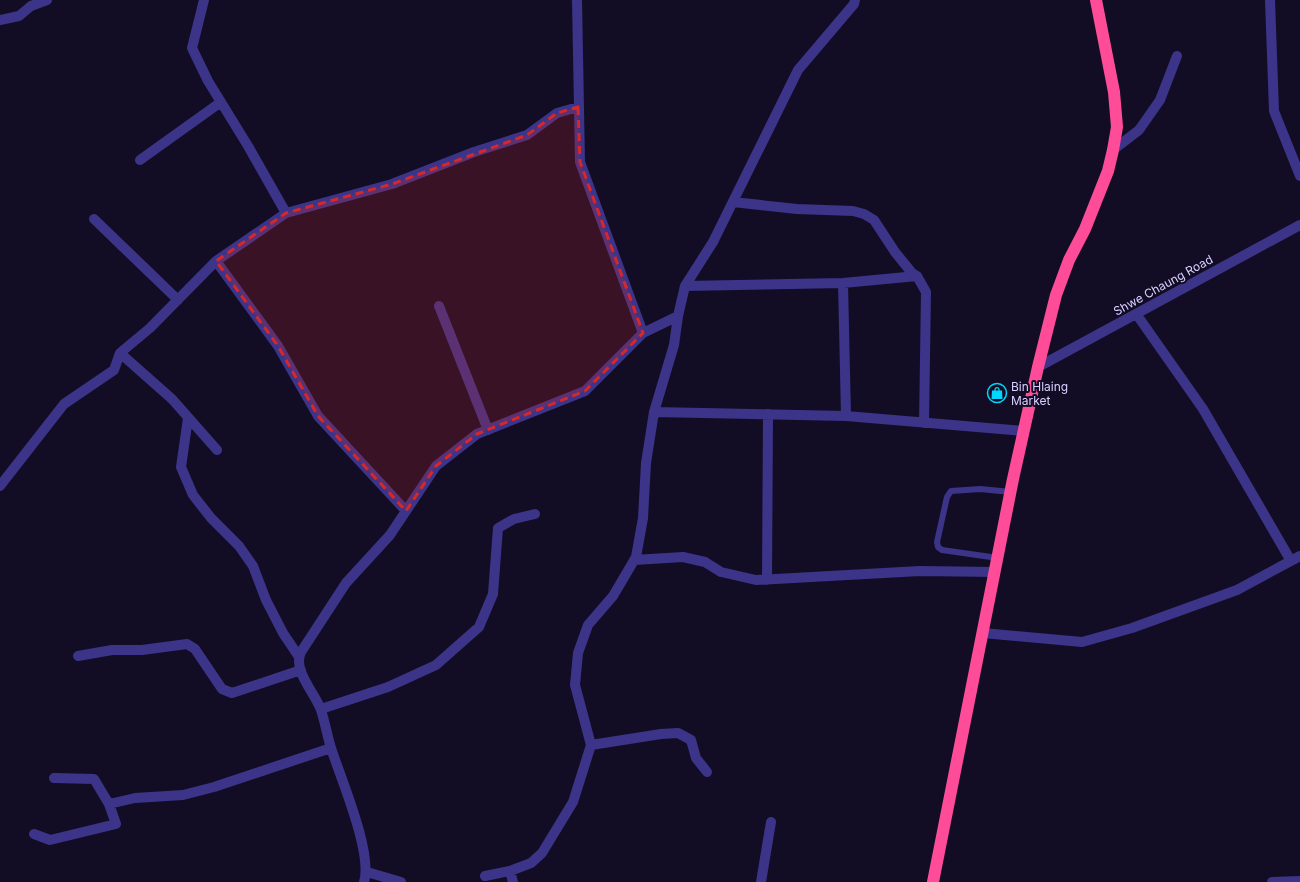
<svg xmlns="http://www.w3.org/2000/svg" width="1300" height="882" viewBox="0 0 1300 882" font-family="Inter,sans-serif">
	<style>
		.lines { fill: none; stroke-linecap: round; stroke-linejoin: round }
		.lane { stroke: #3c3488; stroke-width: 6 }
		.street { stroke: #3c3488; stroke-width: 10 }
		.highway { stroke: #ff4c99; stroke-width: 12 }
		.marked { fill: #d62828; fill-opacity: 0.2; stroke: #d62828; stroke-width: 3; stroke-dasharray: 8 5; stroke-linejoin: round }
		.labels { text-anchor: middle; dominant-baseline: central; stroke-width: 4; stroke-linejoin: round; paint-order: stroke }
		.street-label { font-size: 12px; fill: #d9d1ff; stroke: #120d25 }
		.poi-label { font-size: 12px; fill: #d9d1ff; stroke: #120d25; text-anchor: start }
	</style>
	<rect width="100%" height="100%" fill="#120d25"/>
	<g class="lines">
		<!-- lane -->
		<path class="lane" d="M998,558l-56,-8 -4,-3 -1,-5 10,-45 4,-6 29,-2 31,3"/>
		<!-- street -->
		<path class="street" d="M204,0l-12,48 16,33 40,65 38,67
			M577,0l3,162 63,171
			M1270,0l4,111 26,65
			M0,20l19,-4 12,-10 16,-6
			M1113,150l26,-20 21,-30 17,-44
			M140,160l81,-58
			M733,202l64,7 56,2 11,3 10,6 21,32 17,21 5,3 9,16 -2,131
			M94,219l84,81
			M216,261l62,85 40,70 88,95
			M843,283l3,133
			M685,286l158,-3 74,-7
			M439,306l49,124
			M1137,315l66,94 88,152
			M120,353l52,46 45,51
			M1038,367l262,-142
			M654,412l192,4 178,15
			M188,418l-7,49 12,28 18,23 28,28 14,20 13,34 17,33 16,24
			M0,486l64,-82 50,-34 6,-17 30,-25 66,-67 70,-48 106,-29 82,-32 53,-17 30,-22 21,-6
			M634,560l49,-3 22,5 16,10 35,8 164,-9 75,1
			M767,580l1,-166
			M983,633l99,9 50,-14 105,-38 63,-34
			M78,656l34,-6h30l45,-6 8,5 27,40 10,4 69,-23
			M321,709l67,-22 48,-22 43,-38 14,-33 5,-66 16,-9 21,-5
			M591,745l70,-11 17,-1 13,7 5,18 11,14
			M109,804l26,-6 48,-3 31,-8 117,-39
			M34,834l16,6 66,-16 -7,-20 -15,-25 -40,-1
			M510,871l3,11
			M367,872l34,10
			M485,876l25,-5 21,-8 11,-10 31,-51 18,-57 -16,-60 3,-32 10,-28 25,-29 23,-39 7,-39 3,-55 8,-51 20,-67 4,-29
			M364,882c9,-29 -23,-103 -33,-134 -4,-13 -6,-26 -10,-38 -6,-17 -29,-40 -20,-58l45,-69 44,-48 46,-69 41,-32 108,-43 58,-58 35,-17 7,-30 28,-44 85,-172 56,-66 1,-4
			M761,882l10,-60
			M1272,882l28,-1"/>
		<!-- highway -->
		<path class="highway" d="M933,882l80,-403 25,-112 18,-72 13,-35 16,-31 23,-58 5,-21 4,-23 -3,-35 -18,-92"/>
	</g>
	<!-- marked area -->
	<path class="marked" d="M578,107l2,55 63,171 -58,58 -108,43 -41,32 -30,45 -88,-95 -40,-70 -62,-85 70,-48 106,-29 135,-49 30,-22z"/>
	<!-- icons -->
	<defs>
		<symbol id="shop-ring" viewBox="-11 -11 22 22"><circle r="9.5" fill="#120d25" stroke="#00d6fc" stroke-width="1.5"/><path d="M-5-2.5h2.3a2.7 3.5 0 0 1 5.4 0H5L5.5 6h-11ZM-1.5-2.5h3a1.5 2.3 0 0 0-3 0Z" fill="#00d6fc"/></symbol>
	</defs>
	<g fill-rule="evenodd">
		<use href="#shop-ring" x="986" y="382" width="22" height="22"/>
	</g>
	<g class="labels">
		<!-- street labels -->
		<g class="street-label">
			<text transform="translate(1163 285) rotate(-29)">Shwe Chaung Road</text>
		</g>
		<!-- poi labels -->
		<g class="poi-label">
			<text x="1011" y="386">Bin Hlaing<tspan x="1011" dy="14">Market</tspan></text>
		</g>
	</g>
</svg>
